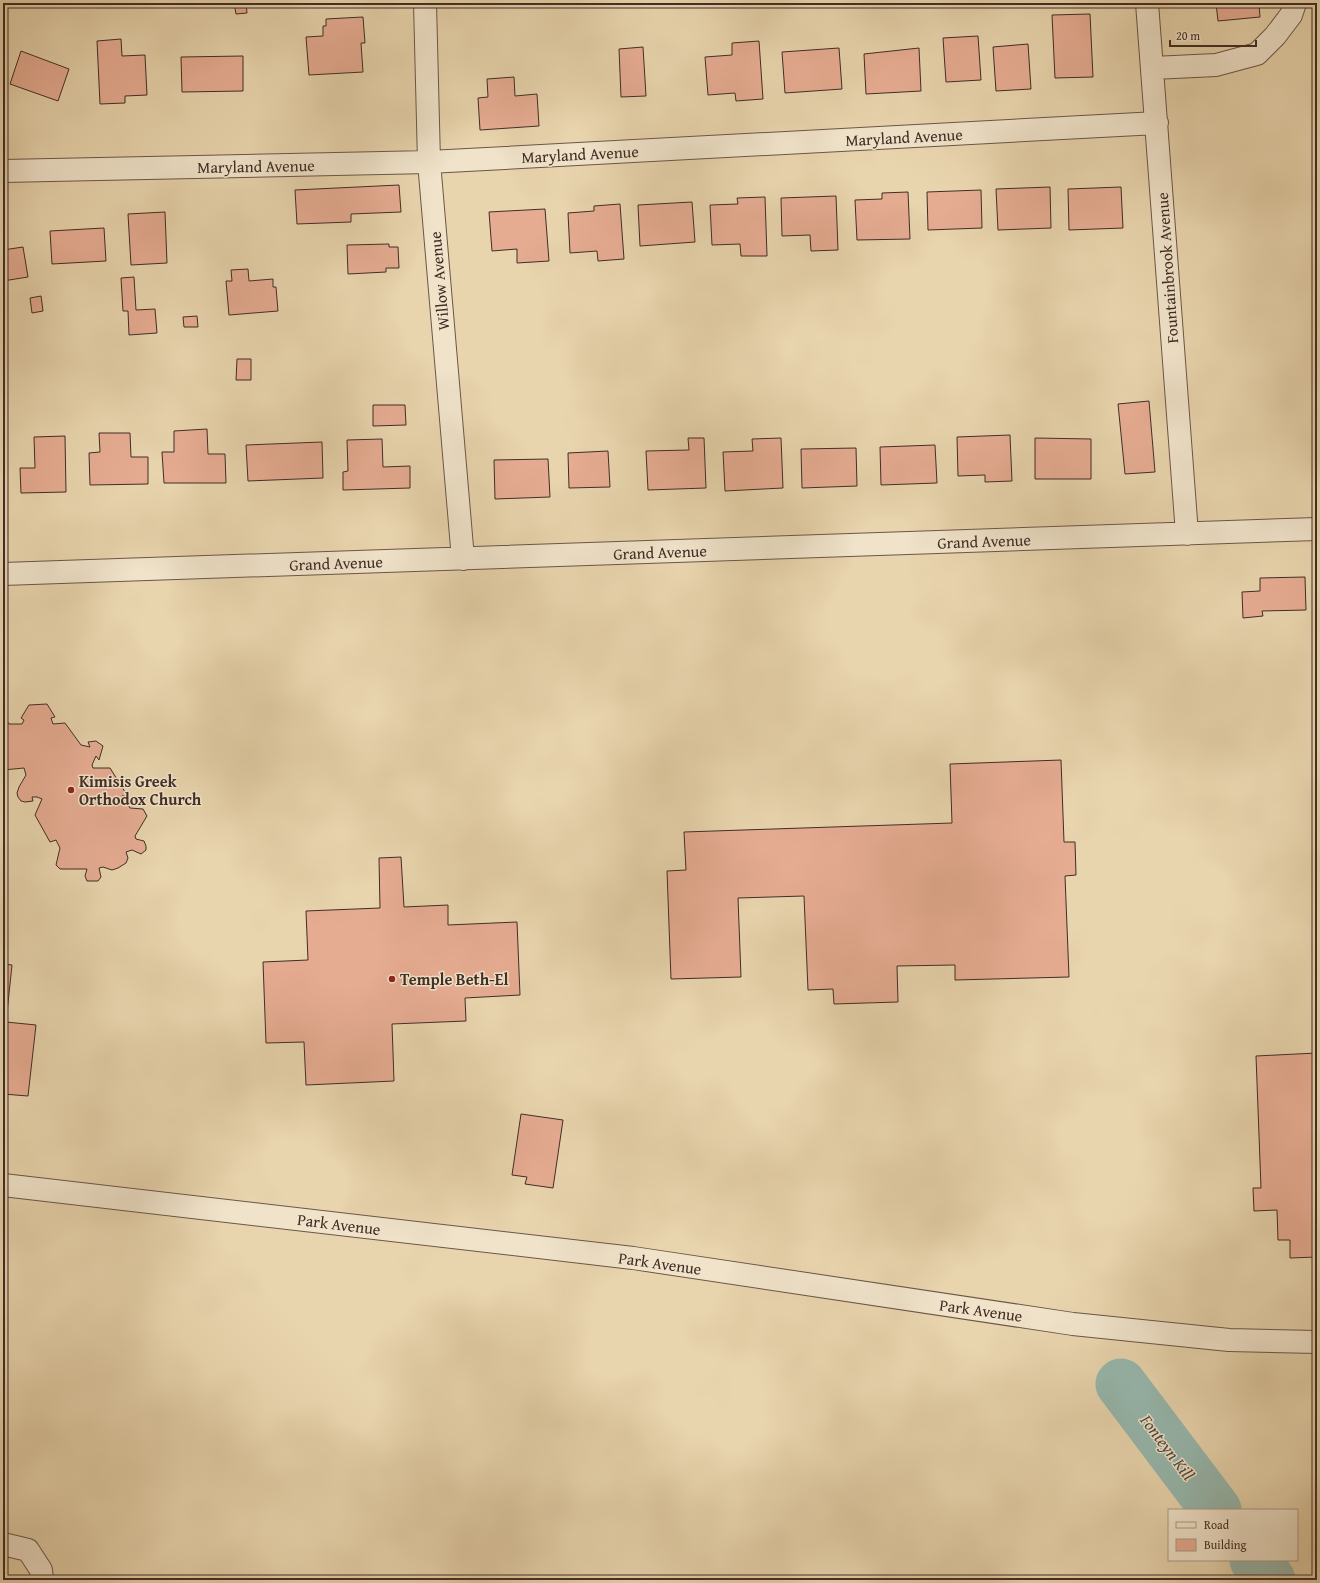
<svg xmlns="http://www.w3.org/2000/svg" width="1320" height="1583" viewBox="0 0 1320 1583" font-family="'Gentium Book Plus',serif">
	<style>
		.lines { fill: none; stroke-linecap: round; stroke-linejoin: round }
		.river { stroke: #97b8ae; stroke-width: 51 }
		.building { fill: #e6ac92; stroke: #412d25 }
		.minor-casing { stroke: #6b5747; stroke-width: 24 }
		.minor { stroke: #f0e3ca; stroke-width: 22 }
		.poi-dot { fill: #8f2418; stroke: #f0e3ca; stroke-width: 1.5 }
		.labels { text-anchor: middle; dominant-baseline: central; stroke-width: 3; stroke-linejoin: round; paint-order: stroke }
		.street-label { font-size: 16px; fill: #412d25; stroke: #f0e3ca }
		.poi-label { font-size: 16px; font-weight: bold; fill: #412d25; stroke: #f0e3ca; text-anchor: start }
		.water-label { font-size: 17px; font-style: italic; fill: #524940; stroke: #f0e3ca }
	</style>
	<rect width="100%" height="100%" fill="#e8d4ad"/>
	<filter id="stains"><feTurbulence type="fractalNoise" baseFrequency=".005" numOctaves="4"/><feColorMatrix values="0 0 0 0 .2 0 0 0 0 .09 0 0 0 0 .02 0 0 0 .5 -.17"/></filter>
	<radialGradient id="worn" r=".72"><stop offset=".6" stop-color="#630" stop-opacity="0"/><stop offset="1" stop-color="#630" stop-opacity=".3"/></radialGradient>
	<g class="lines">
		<!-- river -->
		<path class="river" d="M1121,1384l95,126
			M1255,1560l15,20"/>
	</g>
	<!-- building -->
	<path class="building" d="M234,3h12l1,10 -11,1z
		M1216,3h43l1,14 -42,4z
		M1090,14l3,63 -38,1 -3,-63z
		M363,17l2,26h-4l2,29 -54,3 -3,-38 17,-1v-10h3v-7z
		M978,36l3,44 -35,2 -3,-44z
		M121,39l1,17 23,-1 2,40 -22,1v7l-25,1 -3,-63z
		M759,41l4,58 -27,2 -1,-8 -27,2 -3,-38 27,-2v-12z
		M1028,44l3,45 -35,2 -3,-44z
		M643,47l3,49 -25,1 -2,-48z
		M839,48l3,41 -57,4 -3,-41z
		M919,48l2,43 -55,3 -2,-40z
		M21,51l48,18 -11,32 -48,-17z
		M243,56v35l-61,1 -1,-35z
		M514,77l1,19 22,-2 2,32 -59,4 -2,-32 10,-1 -1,-18z
		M399,185l2,27 -50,2v8l-54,2 -2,-34z
		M1050,187l1,41 -53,2 -2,-41z
		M1121,187l2,41 -54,2 -1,-41z
		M981,190l1,38 -54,2 -1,-38z
		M908,192l2,47 -53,1 -2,-40 27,-1v-6z
		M836,196l2,54 -27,1 -1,-16 -28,1 -1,-38z
		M765,197l2,59h-26l-1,-12 -28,1 -2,-40 28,-1 -1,-6z
		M692,202l3,40 -55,4 -2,-41z
		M620,204l4,55 -26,2 -1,-10 -27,2 -2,-40 26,-2v-5z
		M545,209l4,52 -32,2v-14l-25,2 -3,-39z
		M165,212l2,51 -36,2 -3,-51z
		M104,228l2,33 -54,3 -2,-33z
		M389,244v3h9l1,21h-13v4l-38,2 -1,-29z
		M23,247l5,30 -25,4v-31z
		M248,269l1,12 24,-2v8h3l2,24 -49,4 -3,-34h6l-1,-11z
		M134,277l2,33 19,-1 2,24 -28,2 -1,-24h-5l-2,-33z
		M41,296l2,15 -11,2 -2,-15z
		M197,316l1,11h-14l-1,-10z
		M237,359h14v21h-15z
		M1149,401l6,71 -30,2 -7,-70z
		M373,405h32l1,20 -33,1z
		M207,429l1,25h17l1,29h-62l-2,-31h12v-21z
		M99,433h31l1,24h17v27l-58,1 -1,-32 11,-1z
		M1010,435l2,46 -27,1v-7l-27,1 -1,-39z
		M65,436l1,56 -45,1 -1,-25h15l-1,-31z
		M688,438h16l2,50 -58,2 -2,-39 43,-1z
		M781,438l2,50 -58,3 -2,-39 30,-1 -1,-12z
		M1035,438l56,1v40h-56z
		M382,439l1,28 27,-1v22l-67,2v-18l5,-1 -1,-31z
		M322,442l1,36 -75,3 -2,-36z
		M935,445l2,38 -56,2 -1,-38z
		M856,448l1,38 -55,2 -1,-39z
		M608,451l2,36 -41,1 -1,-35z
		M548,459l2,38 -55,2 -1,-39z
		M1305,577l1,33 -44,1 1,5 -20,2 -1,-26 18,-1v-13z
		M47,704l8,13 -4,1 2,6 12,-1 16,22 9,2 -2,-5 8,-1 7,5 -4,14 -3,-4 -4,9 1,3h17l17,27 -5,1 8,12 13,1 4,7 -12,20 1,3 8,2 2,5v4l-5,4 -9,-4 -6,2 2,6 -2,5 -8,5 -6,2 -9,-3 -4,1 2,9 -3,4h-11l-2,-5 2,-7h-27l-4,-4 4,-17 -4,-8 -6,2 -15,-27 7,-16 -5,-2h-5l1,4 -8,1 -4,-1 -3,-4 -1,-4 2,-6 7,-12 -2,-7 -21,2v-55l6,9h13l2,-4 -3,-2 8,-13z
		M1061,760l3,82h11l1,33 -11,1 4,101 -114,3v-15l-58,1 1,36 -64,2 -1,-15 -25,1 -4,-94 -66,2 3,79 -70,2 -4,-108 19,-1 -2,-38 268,-9 -2,-59z
		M401,857l3,50 44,-2v20l69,-3 3,73 -55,3 1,23 -74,3 2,57 -88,4 -2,-43 -38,1 -3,-81 45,-2 -2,-49 74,-3 -1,-50z
		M3,964l9,1 -6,57 30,3 -8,71 -25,-2z
		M1317,1053v204l-27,1v-18h-12l-1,-30 -23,1 -1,-23h8l-5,-132z
		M521,1114l42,6 -10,68 -28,-4 2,-7 -15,-2z"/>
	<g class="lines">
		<defs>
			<path id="minor" d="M425,3l4,159 34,397
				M1147,3l40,531
				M1153,68l63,-3 41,-11 18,-18 16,-21 4,-12
				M3,171l426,-9 728,-39
				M3,574l1314,-45
				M3,1185l630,73 440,66 156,16 88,2
				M3,1544l25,6 13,20 1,10"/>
		</defs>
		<!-- minor casing -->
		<use href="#minor" class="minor-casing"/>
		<!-- minor -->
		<use href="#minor" class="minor"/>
	</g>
	<!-- markers -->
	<g class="poi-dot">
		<circle cx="71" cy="790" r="4"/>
		<circle cx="392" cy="979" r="4"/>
	</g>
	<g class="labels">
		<!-- street labels -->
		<g class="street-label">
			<text transform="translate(904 137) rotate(-3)">Maryland Avenue</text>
			<text transform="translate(580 154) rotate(-3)">Maryland Avenue</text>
			<text transform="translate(256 166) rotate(-1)">Maryland Avenue</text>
			<text transform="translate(1167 268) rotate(-94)">Fountainbrook Avenue</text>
			<text transform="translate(439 281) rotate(-95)">Willow Avenue</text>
			<text transform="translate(984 541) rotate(-2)">Grand Avenue</text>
			<text transform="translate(660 552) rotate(-2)">Grand Avenue</text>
			<text transform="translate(336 563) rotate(-2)">Grand Avenue</text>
			<text transform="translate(339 1224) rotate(7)">Park Avenue</text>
			<text transform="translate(660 1263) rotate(8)">Park Avenue</text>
			<text transform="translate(981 1310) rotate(8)">Park Avenue</text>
		</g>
		<!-- poi labels -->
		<g class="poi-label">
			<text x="79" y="781">Kimisis Greek<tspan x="79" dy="18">Orthodox Church</tspan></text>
			<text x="400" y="979">Temple Beth-El</text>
		</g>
		<!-- water labels -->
		<g class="water-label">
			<text transform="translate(1168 1447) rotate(53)">Fonteyn Kill</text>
		</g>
	</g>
	<!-- margin -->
	<rect width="1320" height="1583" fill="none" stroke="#e8d4ad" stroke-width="16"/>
	<rect x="4" y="4" width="1312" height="1575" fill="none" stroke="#412d25" stroke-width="2"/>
	<rect x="8" y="8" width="1304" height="1567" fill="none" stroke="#412d25"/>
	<!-- legend -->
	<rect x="1168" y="1509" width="130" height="52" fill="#f0e3ca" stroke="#aa9a88"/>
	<rect x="1176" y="1522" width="20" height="6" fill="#f0e3ca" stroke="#aa9a88"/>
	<text x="1204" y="1529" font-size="12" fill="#412d25">Road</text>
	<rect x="1176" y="1539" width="20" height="12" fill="#e6ac92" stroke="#aa9a88"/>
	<text x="1204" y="1549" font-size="12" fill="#412d25">Building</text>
	<!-- scale -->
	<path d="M1170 40v6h86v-6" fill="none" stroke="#412d25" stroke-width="2"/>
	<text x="1176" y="40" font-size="12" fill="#412d25" stroke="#f0e3ca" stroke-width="3" paint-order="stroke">20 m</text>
	<rect width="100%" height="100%" filter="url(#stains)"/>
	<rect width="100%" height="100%" fill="url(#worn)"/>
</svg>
